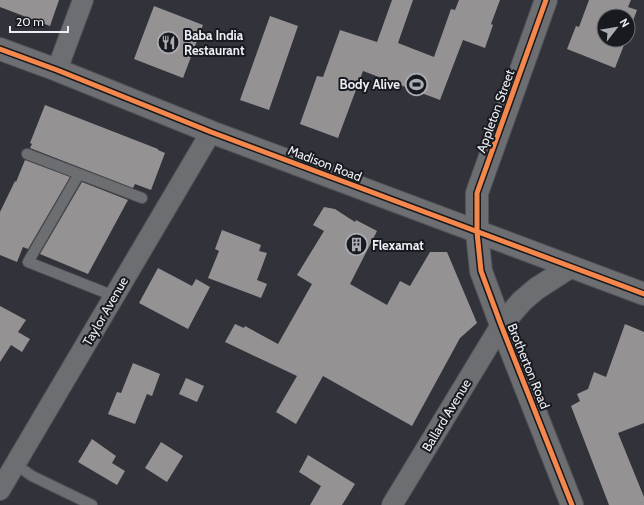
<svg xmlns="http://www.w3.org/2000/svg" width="644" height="505" viewBox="0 0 644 505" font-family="Cabin,sans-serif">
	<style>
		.building { fill: #959294 }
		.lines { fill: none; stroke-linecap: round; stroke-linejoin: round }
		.lane-casing { stroke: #515257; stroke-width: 12 }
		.street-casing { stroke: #515257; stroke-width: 22 }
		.secondary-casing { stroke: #515257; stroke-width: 24 }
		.lane { stroke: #6c6e72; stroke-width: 10 }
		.street { stroke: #6c6e72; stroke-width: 20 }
		.secondary { stroke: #6c6e72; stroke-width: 22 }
		.cycleway-casing { stroke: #181a1f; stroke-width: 8 }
		.cycleway { stroke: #f5874c; stroke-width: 5 }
		.labels { text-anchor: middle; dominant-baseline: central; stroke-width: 4; stroke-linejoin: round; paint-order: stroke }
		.poi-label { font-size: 13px; font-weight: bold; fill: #eceef5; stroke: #181a1f; text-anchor: start }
		.street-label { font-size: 13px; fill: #eceef5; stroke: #181a1f }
	</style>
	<rect width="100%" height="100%" fill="#32333a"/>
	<!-- building -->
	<path class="building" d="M0,0h59l-9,26 -50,-19z
		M392,0h21l-15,43 36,14 17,-48 4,1 4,-10h41l-9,24 2,1 -8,23 -22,-8 -23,60 -77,-29 -25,67 -38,-14 17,-48 6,1 17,-47 37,12z
		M589,0h42l-3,7 9,3 -9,24v-18h-24v24h22l-11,28 -48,-19 9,-23 3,1z
		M154,6l49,19 -20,53 -49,-19z
		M270,16l28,10 -29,84 -29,-10z
		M45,105l113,44v1l7,3 -14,37 -16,-6 -2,4 -103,-40 2,-4 -2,-1z
		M25,160l45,17 -42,72 -5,-2 -6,15 -17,-7v-43l15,-31 1,1z
		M82,182l46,18 -40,74 -48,-20z
		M324,207l11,2 20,13 1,-2 21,11 -27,53 37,21 13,-24 10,5 20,-34h17l30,71 -17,15 -48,88 -89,-50 -27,48 -20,-12 21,-36 -72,-34 10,-18 9,4 1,-2 33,18 34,-60 -15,-9 27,-44 -11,-6z
		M222,230l39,15 -2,6 8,2 -10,27 10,4 -6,14 -53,-20 11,-27 -4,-2z
		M158,268l34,18 4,-7 14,8 -22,42 -49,-26z
		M0,306l26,14 -8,12 12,7 -8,13 -11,-7 -11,17z
		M625,324l19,8v91l-26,10 26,64v8h-35l-38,-99 9,-5 -3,-7 11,-5 6,-17 12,5z
		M133,363l27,11 -8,22 -5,-2 -12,30 -27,-10 9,-22 4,1z
		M186,378l18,8 -7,16 -18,-8z
		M92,439l24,17 -4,7 13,8 -8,14 -39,-23z
		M161,442l22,14 -16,26 -22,-14z
		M308,455l47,29 -13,21h-32l11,-19 -22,-14z"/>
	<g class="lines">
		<defs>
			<path id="lane" d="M27,154l115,44
				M79,174l-51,88 86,34
				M15,464l17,12 60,29"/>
			<path id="street" d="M57,70l26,-70
				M0,490l211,-358
				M392,505l109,-180"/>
			<path id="secondary" d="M546,0l-69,193v39l4,39 20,54 71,180
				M0,49l57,21 154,62 433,162
				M501,325l21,-24 14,-12 34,-22"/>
		</defs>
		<!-- lane casing -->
		<use href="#lane" class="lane-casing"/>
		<!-- street casing -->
		<use href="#street" class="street-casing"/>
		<!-- secondary casing -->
		<use href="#secondary" class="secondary-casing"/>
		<!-- lane -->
		<use href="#lane" class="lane"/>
		<!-- street -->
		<use href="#street" class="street"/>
		<!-- secondary -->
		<use href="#secondary" class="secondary"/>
		<defs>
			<path id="cycleway" d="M546,0l-69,193v39l4,39 20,54 71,180
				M0,49l57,21 154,62 433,162"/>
		</defs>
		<!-- cycleway casing -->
		<use href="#cycleway" class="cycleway-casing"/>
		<!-- cycleway -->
		<use href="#cycleway" class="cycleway"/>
	</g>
	<!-- icons -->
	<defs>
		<symbol id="restaurant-ring" viewBox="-11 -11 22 22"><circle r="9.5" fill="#181a1f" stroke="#abadb4" stroke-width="1.5"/><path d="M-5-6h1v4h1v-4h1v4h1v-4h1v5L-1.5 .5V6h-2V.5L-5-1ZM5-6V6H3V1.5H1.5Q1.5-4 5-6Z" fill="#abadb4"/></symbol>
		<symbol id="stadium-ring" viewBox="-11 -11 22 22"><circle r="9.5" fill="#181a1f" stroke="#abadb4" stroke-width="1.5"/><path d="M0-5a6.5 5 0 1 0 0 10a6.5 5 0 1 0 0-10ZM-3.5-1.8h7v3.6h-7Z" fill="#abadb4"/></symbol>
		<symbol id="building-ring" viewBox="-11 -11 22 22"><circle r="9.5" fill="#181a1f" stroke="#abadb4" stroke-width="1.5"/><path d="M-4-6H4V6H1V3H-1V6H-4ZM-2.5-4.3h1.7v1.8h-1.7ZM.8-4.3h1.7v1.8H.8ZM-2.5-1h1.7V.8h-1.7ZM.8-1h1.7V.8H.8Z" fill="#abadb4"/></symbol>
	</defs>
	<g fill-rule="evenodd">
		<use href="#restaurant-ring" x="156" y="30" width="25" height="25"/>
		<use href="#stadium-ring" x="404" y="72" width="25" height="25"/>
		<use href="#building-ring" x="344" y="232" width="25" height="25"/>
	</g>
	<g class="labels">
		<!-- poi labels -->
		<g class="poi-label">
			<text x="184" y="35">Baba India<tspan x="184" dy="15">Restaurant</tspan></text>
			<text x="400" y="84" text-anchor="end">Body Alive</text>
			<text x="372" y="245">Flexamat</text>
		</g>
		<!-- street labels -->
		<g class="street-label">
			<text transform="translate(495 111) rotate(-70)">Appleton Street</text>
			<text transform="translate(325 163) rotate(21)">Madison Road</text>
			<text transform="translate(105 311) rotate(-60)">Taylor Avenue</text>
			<text transform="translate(529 366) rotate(68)">Brotherton Road</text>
			<text transform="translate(446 415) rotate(-59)">Ballard Avenue</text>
		</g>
	</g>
	<!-- north arrow -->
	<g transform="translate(616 28) rotate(59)"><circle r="19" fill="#181a1f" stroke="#6d6f75"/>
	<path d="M0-3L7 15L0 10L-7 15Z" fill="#abadb4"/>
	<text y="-6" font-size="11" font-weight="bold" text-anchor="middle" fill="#eceef5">N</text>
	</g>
	<!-- scale -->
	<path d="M10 26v6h58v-6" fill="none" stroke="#eceef5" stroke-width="2"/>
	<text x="16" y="26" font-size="12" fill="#eceef5" stroke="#181a1f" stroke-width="3" paint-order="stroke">20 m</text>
</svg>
